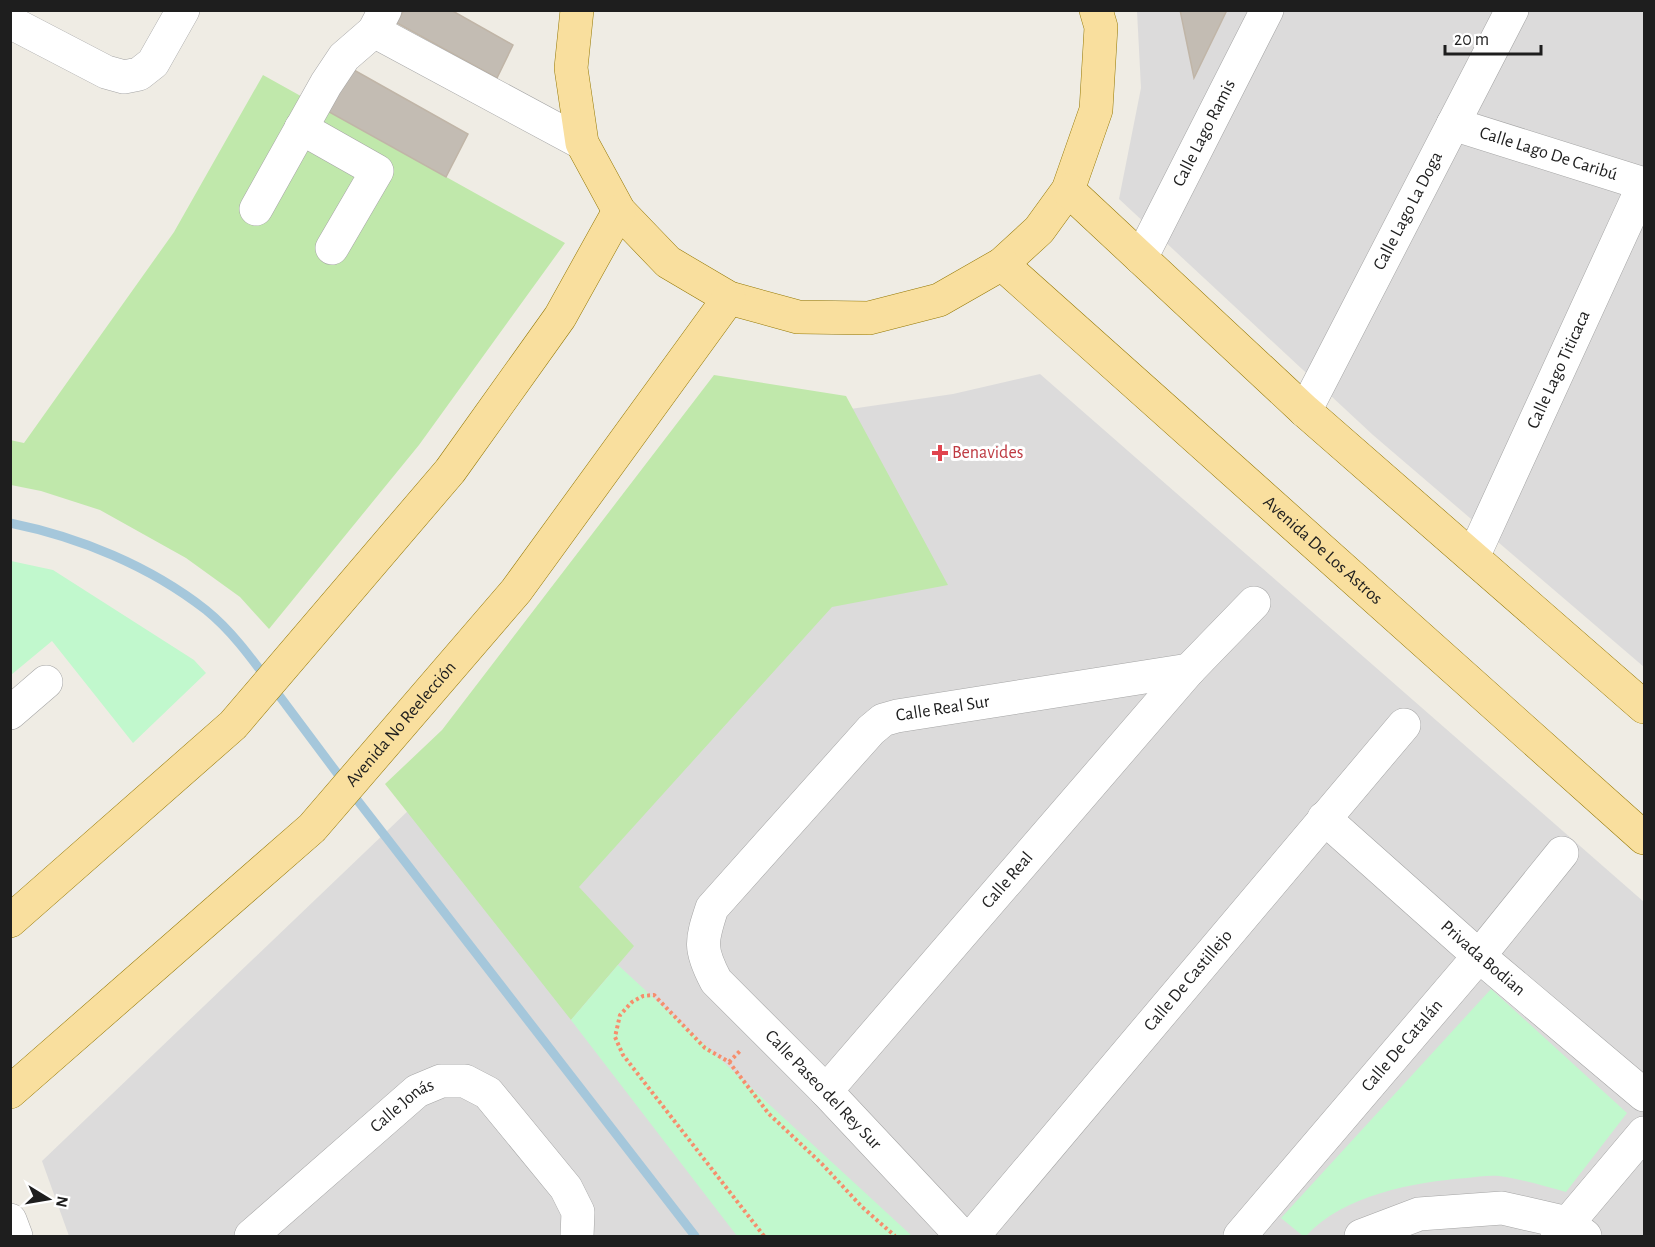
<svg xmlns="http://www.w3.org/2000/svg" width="1655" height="1247" viewBox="0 0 1655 1247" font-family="'Alegreya Sans',sans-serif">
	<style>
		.residential { fill: #dcdbdb }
		.grass { fill: #c0e8ab }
		.park { fill: #c1f8cd }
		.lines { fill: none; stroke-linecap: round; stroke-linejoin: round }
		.stream { stroke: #a5c7db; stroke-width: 9 }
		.building { fill: #c3bcb3; stroke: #c0b5a7; stroke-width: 1.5 }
		.minor-casing { stroke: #a5a5a5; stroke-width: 34 }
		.major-casing { stroke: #947804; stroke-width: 34 }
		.path { stroke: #f68e6d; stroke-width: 4; stroke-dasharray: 3 3; stroke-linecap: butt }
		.minor { stroke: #fff; stroke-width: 33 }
		.major { stroke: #f9df9e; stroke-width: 33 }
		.health-dot { fill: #e0444e; stroke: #fff; stroke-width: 2 }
		.labels { text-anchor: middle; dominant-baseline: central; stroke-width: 6; stroke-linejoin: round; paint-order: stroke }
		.street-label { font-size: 18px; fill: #1e1e1e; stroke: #fff }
		.health-label { font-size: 18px; fill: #be3a42; stroke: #fff; text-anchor: start }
	</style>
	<rect width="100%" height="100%" fill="#efece4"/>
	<!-- residential -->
	<path class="residential" d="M1137,11h507v656l-271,-232 -254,-236 22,-111z
		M1040,374l604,528v334h-1575l-27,-75 392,-375 396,-374 123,-18z"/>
	<!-- grass -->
	<path class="grass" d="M263,75l302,168 -146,202 -150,184 -29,-32 -54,-39 -86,-48 -59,-19 -30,-6 -1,-45 14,3 150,-211z
		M714,375l132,21 102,189 -116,22 -253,280 55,59 -63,74 -186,-236 57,-54z"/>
	<!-- park -->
	<path class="park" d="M11,561l42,9 141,90 12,13 -73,70 -81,-102 -41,34z
		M618,965l294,271h-175l-166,-216z
		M1491,989l136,124 -61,79c-22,-6 -45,-13 -67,-16 -11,-1 -22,1 -32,2 -53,4 -124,17 -161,58h-3l-22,-18z"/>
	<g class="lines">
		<!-- stream -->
		<path class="stream" d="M10,523c69,14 140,43 196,87 26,21 46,49 66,76 23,31 47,63 71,95
			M351,792l344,444"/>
	</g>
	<!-- building -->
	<path class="building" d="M404,10h47l62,35 -16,33 -100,-55z
		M1180,10h47l-33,68z
		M345,65l123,69 -22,43 -124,-69z"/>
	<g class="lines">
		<defs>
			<g id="minor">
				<path d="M385,10l-11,21 208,112"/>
				<path d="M10,22l96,50 18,5 15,-3 14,-11 30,-53"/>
				<path id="s1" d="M1453,124l191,60"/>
				<path d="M301,128l76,43 -45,77"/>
				<path d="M256,209l70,-125 18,-27 30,-26"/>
				<path id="s2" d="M1141,258l126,-248"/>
				<path id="s3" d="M1305,411l207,-401"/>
				<path id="s4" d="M1473,557l171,-373"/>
				<path d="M10,713l36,-31"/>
				<path id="s5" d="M1324,818l155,138 165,139"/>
				<path id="s6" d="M826,1091l363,-421 65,-67"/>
				<path d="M10,1220l6,16"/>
				<path id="s7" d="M251,1236l166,-145 24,-10h24l23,12 78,95 12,24 -1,24"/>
				<path id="s8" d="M962,1236l-136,-145 -110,-110c-17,-32 -15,-40 -4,-73l159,-178 12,-10 14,-4 292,-46"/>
				<path id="s9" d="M973,1236l431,-511"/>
				<path id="s10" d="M1240,1236l239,-280 83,-103"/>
				<path d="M1361,1236l58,-22 83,-6 66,15 17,13"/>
				<path d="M1557,1236l87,-103"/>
			</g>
			<g id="major">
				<path d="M577,10l-6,58 11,75 37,68 49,51 61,36 69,19 71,1 70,-18 63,-36 37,-34 29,-40 28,-80 5,-83 -5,-17"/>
				<path d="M1068,190l237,221 339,296"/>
				<path id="s11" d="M1002,264l642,574"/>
				<path d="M10,921l223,-196 217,-254 110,-154 59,-106"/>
				<path id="s12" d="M10,1092l302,-264 204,-237 213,-293"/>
			</g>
		</defs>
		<!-- minor casing -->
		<use href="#minor" class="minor-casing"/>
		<!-- major casing -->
		<use href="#major" class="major-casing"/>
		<!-- path -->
		<path class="path" d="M729,1062l12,-12
			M764,1236l-141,-181 -8,-18 5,-22 12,-13 11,-6 11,-1 51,53 24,14 40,52 53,50 40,43 33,29"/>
		<!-- minor -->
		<use href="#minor" class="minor"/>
		<!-- major -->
		<use href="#major" class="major"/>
	</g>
	<!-- markers -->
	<path class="health-dot" d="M937 444h6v6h6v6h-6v6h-6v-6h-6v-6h6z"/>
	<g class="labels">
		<!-- street labels -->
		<g class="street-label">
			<text stroke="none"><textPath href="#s2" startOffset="140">Calle Lago Ramis</textPath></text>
			<text stroke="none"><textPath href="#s1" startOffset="100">Calle Lago De Caribú</textPath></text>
			<text stroke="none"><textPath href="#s3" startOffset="225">Calle Lago La Doga</textPath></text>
			<text stroke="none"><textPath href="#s4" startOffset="206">Calle Lago Titicaca</textPath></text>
			<text stroke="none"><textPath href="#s11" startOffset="430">Avenida De Los Astros</textPath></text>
			<text stroke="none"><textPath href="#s8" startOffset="746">Calle Real Sur</textPath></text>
			<text stroke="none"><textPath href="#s12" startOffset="538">Avenida No Reelección</textPath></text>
			<text stroke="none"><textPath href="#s6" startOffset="278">Calle Real</textPath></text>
			<text stroke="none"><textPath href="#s5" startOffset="212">Privada Bodian</textPath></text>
			<text stroke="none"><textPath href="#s9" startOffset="334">Calle De Castillejo</textPath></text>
			<text stroke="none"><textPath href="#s10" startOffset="250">Calle De Catalán</textPath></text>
			<text transform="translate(823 1090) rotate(46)">Calle Paseo del Rey Sur</text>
			<text stroke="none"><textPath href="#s7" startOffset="200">Calle Jonás</textPath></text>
		</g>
		<!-- health labels -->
		<g class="health-label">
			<text x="952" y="453">Benavides</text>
		</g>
	</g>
	<!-- border -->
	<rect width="1655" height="1247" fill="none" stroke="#1e1e1e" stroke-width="24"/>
	<!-- north arrow -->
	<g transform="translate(48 1199) rotate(101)" stroke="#ffffff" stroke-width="4.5" paint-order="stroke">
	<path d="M0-4.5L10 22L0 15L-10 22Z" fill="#1e1e1e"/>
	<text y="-9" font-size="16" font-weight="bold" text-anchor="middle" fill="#1e1e1e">N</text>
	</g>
	<!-- scale -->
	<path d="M1445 45v9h96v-9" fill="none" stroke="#1e1e1e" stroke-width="3"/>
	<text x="1454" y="45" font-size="18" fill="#1e1e1e" stroke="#ffffff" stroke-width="4.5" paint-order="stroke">20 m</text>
</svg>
